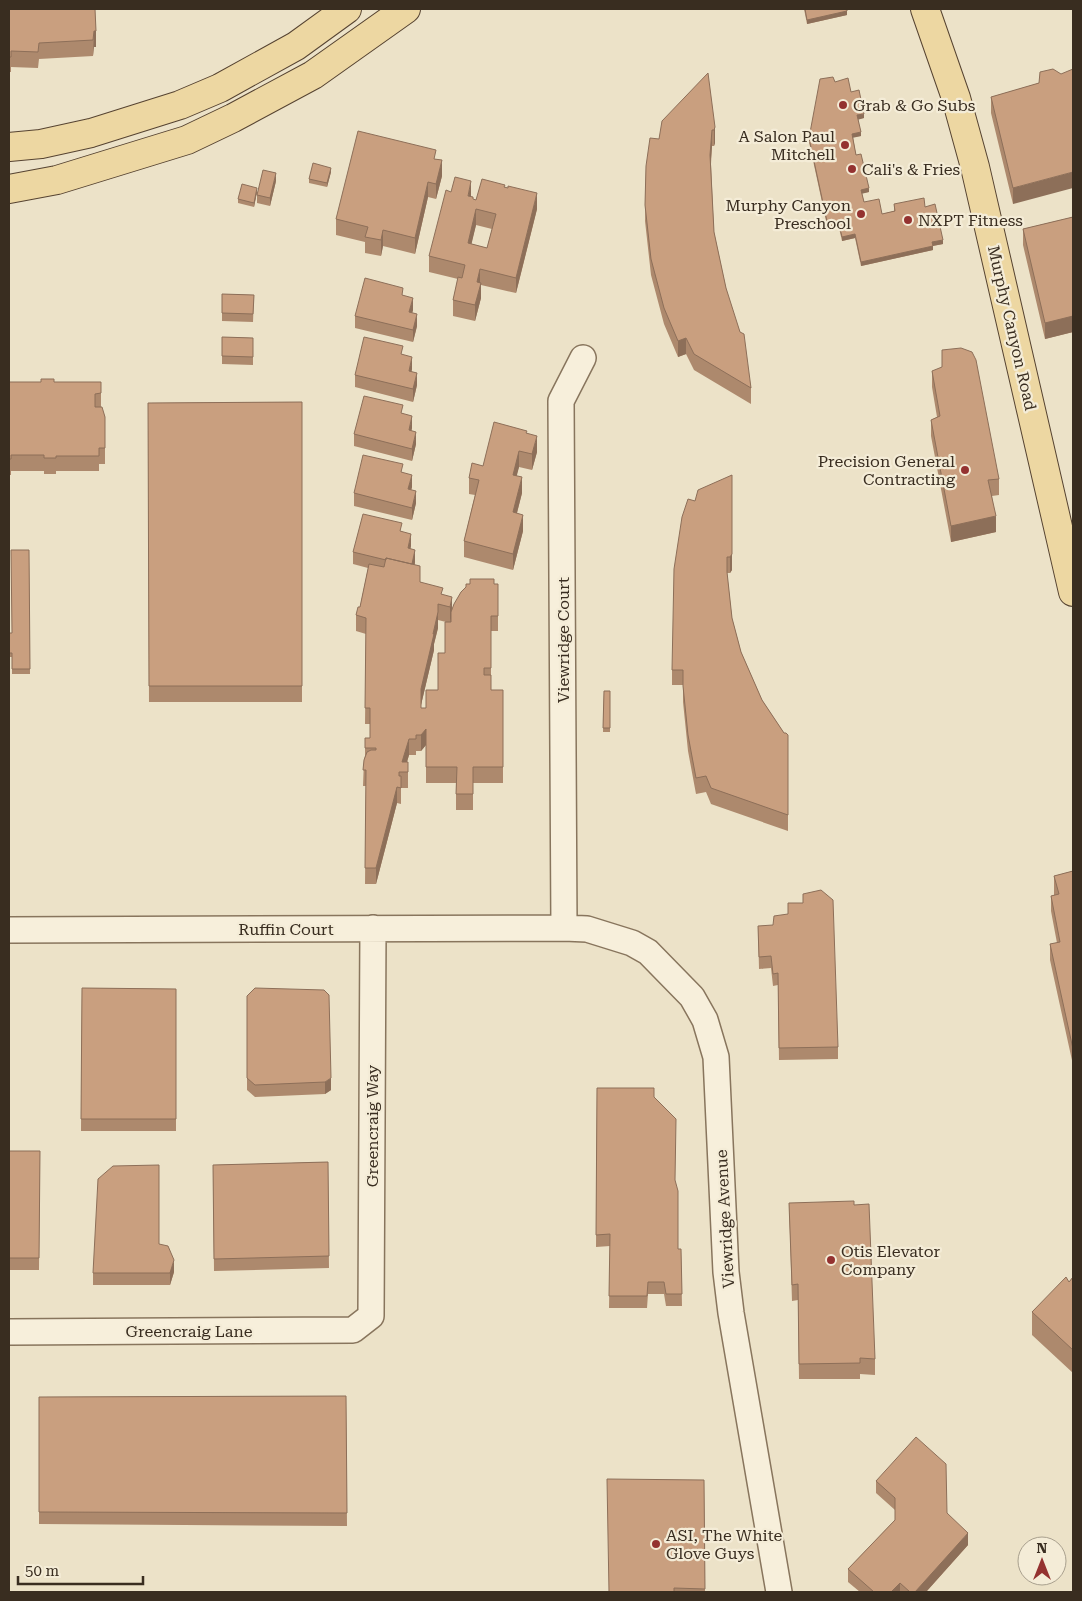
<svg xmlns="http://www.w3.org/2000/svg" width="1082" height="1601" viewBox="0 0 1082 1601" font-family="'Roboto Serif',serif">
	<style>
		.lines { fill: none; stroke-linecap: round; stroke-linejoin: round }
		.minor-casing { stroke: #88755d; stroke-width: 28 }
		.major-casing { stroke: #564331; stroke-width: 30 }
		.minor { stroke: #f7efdb; stroke-width: 25 }
		.major { stroke: #edd7a2; stroke-width: 28 }
		.wall { fill: #ad896d; fill-rule: evenodd }
		.shaded-wall { fill: #8d6f59 }
		.building { fill: #c99f7f; stroke: #8d6f59; fill-rule: evenodd }
		.poi-dot { fill: #943230; stroke: #f4ecd7; stroke-width: 2 }
		.labels { text-anchor: middle; dominant-baseline: central; stroke-width: 4.5; stroke-linejoin: round; paint-order: stroke }
		.poi-label { font-size: 16px; fill: #392d20; stroke: #f4ecd7; text-anchor: start }
		.street-label { font-size: 16px; fill: #392d20; stroke: #f4ecd7 }
	</style>
	<rect width="100%" height="100%" fill="#ece2c8"/>
	<g class="lines">
		<defs>
			<path id="minor" d="M564,928l-3,-527 22,-43
				M9,930l555,-2 23,1 45,14 16,9 44,45 13,23 11,37 10,215 5,41 48,279
				M9,1332l344,-2 18,-14 2,-388"/>
			<path id="major" d="M925,9l31,89 19,69 98,425
				M9,147l32,-3 50,-11 89,-28 40,-17 76,-42 51,-37
				M9,189l48,-9 130,-40 46,-22 80,-43 93,-66"/>
		</defs>
		<!-- minor casing -->
		<use href="#minor" class="minor-casing"/>
		<!-- major casing -->
		<use href="#major" class="major-casing"/>
		<!-- minor -->
		<use href="#minor" class="minor"/>
		<!-- major -->
		<use href="#major" class="major"/>
	</g>
	<!-- wall -->
	<path class="wall" d="M9,9h86l1,38h-2l-1,9 -54,3 -1,9 -27,-1v5h-2z
		M804,9h43v6l-40,9z
		M1053,69l-40,135 -22,-91v-16l48,-14z
		M851,92l13,26 -6,1 3,17 -8,1 3,18 13,37 -7,1 2,9 18,12 12,-3v-7l31,3 18,37 -10,2v4l-72,16 -6,-28 -13,3 -3,-13 -11,2 -19,-88v-4z
		M715,127v16l-1,3h-2l-1,18 3,68 12,56 25,100v16l-57,-34 -8,-16 -8,3 -14,-33 -13,-49 -6,-54 1,-55z
		M436,159l6,17 -6,23 -8,-2 -13,57 -32,-8 -2,10 -16,-3v-11l-29,-7v-16z
		M331,172l-4,15 -18,-4v-4z
		M276,181l-6,25 -13,-3v-8z
		M505,187l32,22 -21,84 -35,-8v13l-6,23 -22,-5v-16l5,-21 -29,-7v-16l42,-59 2,3h3zM476,225l16,4 -5,19 -16,-4z
		M257,192l-3,15 -16,-4v-4z
		M1073,217v115l-28,7 -22,-94v-16z
		M222,294l32,1 -1,27 -31,-1z
		M403,296l10,14 -1,3 5,13 -4,16 -58,-14v-12z
		M222,337l31,1v27l-31,-1z
		M403,355l9,14 -1,3 6,13 -4,17 -58,-15v-12z
		M932,371l67,108v16l-7,1 4,36 -45,10 -20,-106v-16l6,-3 -5,-30z
		M9,382h92v25l4,10v47h-6v7h-43v3h-12v-3h-33v4h-2z
		M302,402v300h-153l-1,-299z
		M403,413l9,15 -1,3 5,13 -4,17 -58,-15v-12z
		M527,434l10,18 -5,18 -13,-3 -3,9 6,17 -5,20 6,18 -10,39 -49,-13v-16l11,-46 -6,-1v-16l14,-12z
		M403,473l9,14 -1,3 5,13 -4,17 -58,-14v-13z
		M732,475v95l-2,3h-3l5,45 9,34 21,48 22,33 4,2v96l-77,-27 -5,-12 -10,2 -8,-43 -5,-49v-17h-11v-15l23,-169z
		M402,531l9,15 -1,3 5,13v3l5,17 23,13 9,14 42,-25h4v47h-7v59h12v93h-30v27h-17v-27h-30v-38l-5,6h-5v4h-7l-2,7h1v26h-7v16l-4,-1 -21,81h-11l1,-98h-3l1,-26 1,-4v-18h5v-14h-5l1,-90 -10,-3v-16l4,-8 8,-39 -15,-4v-12zM438,620l8,2 -1,31 -7,37 -12,18h-5v-3l13,-55v-6l4,-16z
		M29,550l1,124h-18v-17h-3v-24h3z
		M604,691h6v41h-7z
		M1073,871v194l-23,-105v-16l7,-1 -6,-32v-15l3,-1v-19z
		M758,926l80,121v12l-59,1 -1,-75 -5,1 -2,-18 -12,1z
		M82,988l94,1v142h-95z
		M255,988l76,102 -6,4 -70,3 -8,-7v-94z
		M597,1088l57,9 21,84 3,68h3l1,57h-16l-2,-12h-16l-1,14h-38l1,-62 -14,1z
		M9,1151h31l-1,119h-30z
		M328,1162l1,106 -115,3 -1,-106z
		M789,1203l65,2 21,154v16l-15,-1v5h-61l-1,-79 -6,1z
		M159,1244l15,28 -4,13h-77v-12z
		M1073,1277v96l-41,-38v-23l37,-30z
		M346,1396l1,130 -308,-2v-127z
		M704,1480l1,112h-97z
		M876,1481l71,32 21,32 -42,47h-66l-12,-10v-13l47,-49v-10l-19,-17z"/>
	<!-- shaded-wall -->
	<path class="shaded-wall" d="M847,11v4l-40,9v-4z
		M94,31h2v16h-2l-1,9z
		M864,114v4l-7,2v-5z
		M715,127v16l-1,3v-16z
		M712,130v16l-2,25v-16z
		M861,132v4l-9,2v-4z
		M442,160v16l-6,23v-15z
		M331,168v4l-4,15v-4z
		M1073,172v16l-60,16v-16z
		M276,173v8l-6,25v-8z
		M471,181v16l-3,-1z
		M428,182v15l-13,57v-16z
		M257,188v4l-3,15v-4z
		M869,188v4l-8,2v-4z
		M537,193v16l-21,84v-15z
		M476,209v16l-8,34v-16z
		M383,230v16l-2,10v-16z
		M855,234v4l-13,3v-4z
		M943,240v4l-11,2v-4z
		M933,246v4l-72,16v-4z
		M480,269v16l-3,-3z
		M481,283v15l-6,23v-16z
		M413,298v12l-4,14v-12z
		M417,314v12l-4,16v-12z
		M1073,316v16l-28,7v-16z
		M686,338v16l-8,3v-16z
		M412,357v12l-3,15v-13z
		M417,373v12l-4,17v-13z
		M412,416v12l-3,14v-12z
		M416,432v12l-4,17v-12z
		M537,436v16l-5,18v-16z
		M519,451v16l-6,24v-16z
		M412,475v12l-4,14v-12z
		M522,477v16l-9,35v-16z
		M416,491v12l-4,17v-12z
		M523,515v16l-10,39v-16z
		M996,516v16l-45,10v-16z
		M411,534v12l-3,14v-12z
		M415,550v12l-4,16v-12z
		M732,554v16l-2,3v-16z
		M452,597v16l-2,10v-16z
		M438,612v16l-4,16v6l-13,55v-16z
		M426,729v16l-5,6v-16z
		M409,739v16l-5,17 -2,-10z
		M397,787v16l-21,81v-16z
		M331,1078v12l-6,4v-12z
		M174,1260v12l-4,13v-12z
		M968,1533v12l-42,47h-11z
		M900,1583v9h-9z"/>
	<!-- building -->
	<path class="building" d="M9,9h86l1,22h-2l-1,9 -54,3 -1,9 -27,-1v6h-2z
		M805,9h42v2l-40,9z
		M1053,69l8,5 12,-5v103l-60,16 -22,-91 48,-14 1,-11z
		M708,73l7,54 -1,3h-2l-2,25 4,77 12,56 14,44 4,2 7,54 -57,-34 -8,-16 -8,3 -14,-33 -13,-49 -6,-54 1,-39 4,-28 9,1 3,-18z
		M833,77l2,5 13,-4 3,14 8,-2 5,24 -7,1 4,17 -9,2 4,21 5,-1 8,34 -8,2 3,12 15,-3 3,15 13,-3 -1,-7 30,-6 1,9 10,-3 8,36 -11,2 1,4 -72,16 -6,-28 -13,3 -3,-13 -11,2 -19,-88 11,-59z
		M358,131l78,19 -2,9 8,1 -6,24 -8,-2 -13,56 -32,-8 -2,10 -16,-3 3,-10 -32,-8z
		M313,163l18,5 -4,15 -18,-4z
		M263,170l13,3 -6,25 -13,-3z
		M455,177l16,4 -3,15 5,1v2l3,1 6,-21 23,6 -1,2 4,1v-2l29,7 -21,85 -36,-9 -3,13 4,1 -6,22 -22,-5 5,-23 4,1 3,-13 -36,-9 17,-66 5,2zM476,209l20,5 -9,34 -19,-5z
		M242,184l15,4 -3,15 -16,-4z
		M1073,217v99l-28,7 -22,-94z
		M365,278l38,10 -1,7 11,3 -4,14 8,2 -4,16 -58,-14z
		M222,294l32,1 -1,19 -31,-1z
		M222,337l31,1v19l-31,-1z
		M364,337l39,9 -2,8 11,3 -3,14 8,2 -4,16 -58,-14z
		M961,348l11,4 4,8 23,119 -11,1 8,36 -45,10 -20,-106 9,-4 -8,-45 10,-4v-17z
		M41,379h13v3h47v11l-6,1v13h7l3,10v31h-6v8h-43v2h-12v-3h-33v4h-2v-77h32z
		M364,396l39,9 -2,8 11,3 -3,14 7,2 -4,17 -58,-15z
		M302,402v284h-153l-1,-283z
		M494,422l33,9 -1,2 11,3 -5,18 -13,-3 -6,24 9,2 -9,35 10,3 -10,39 -49,-13 15,-61 -10,-2 3,-15 11,3z
		M363,455l40,9 -2,8 11,3 -4,14 8,2 -4,17 -58,-15z
		M732,475v79l-2,3h-3v15l5,46 9,34 21,48 22,33h2l2,2v80l-77,-27 -5,-12 -10,2 -8,-43 -5,-49v-16h-11l2,-101 8,-52 6,-18 7,2 3,-11z
		M363,514l39,9 -2,8 11,3 -3,14 7,2 -3,14 -26,-6v2l-33,-8z
		M11,550h18l1,119h-18v-16h-3v-20h3z
		M386,558l34,8v16l23,6 -2,6 11,3 -2,10 -12,-3v8l-5,22h1l-13,55v19h5v-18h12v-37h7v-31h6v-10l3,-8 7,-12 5,-5v-3h4v-5h24v5h4v32h-7v52h-7v7h7v15h12v77h-30v27h-17l1,-27h-31v-38l-5,6h-5v4h-7l-7,23h6v10h-9v4h2v12l-4,-1 -21,81h-11l1,-98h-3l1,-10 3,-8 4,-2h5v-2h-11v-10h5v-30h-5l1,-90 -10,-3 2,-8h2l9,-43 15,3z
		M604,691h6v37h-7z
		M1073,871v178l-23,-105 10,-2 -9,-46 8,-2 -5,-18z
		M821,890l12,10 5,147 -59,1 -1,-75 -5,1 -2,-18 -12,1 -1,-31 15,-1 1,-9 14,-2v-11h15v-9z
		M82,988l94,1v130h-95z
		M255,988l69,2 5,5 2,83 -6,4 -70,3 -8,-7v-82z
		M597,1088h57v9l22,22 -1,61 3,11v58h3l1,45h-16l-2,-12h-16l-1,14h-38l1,-62 -14,1z
		M9,1151h31l-1,107h-30z
		M328,1162l1,94 -115,3 -1,-94z
		M159,1165v79l9,2 6,14 -4,13h-77l5,-94 15,-13z
		M854,1201v4l15,-1 6,155 -15,-1v5l-61,1 -1,-80 -6,1 -3,-82z
		M1066,1277l3,5 4,-5v73l-41,-38z
		M346,1396l1,117 -308,-1v-115z
		M916,1437l30,27 1,49 21,20 -53,59h-5l-10,-9 -9,9h-17l-26,-23 47,-49v-22l-19,-17z
		M607,1479l97,1 1,109 -31,-1v4h-65z"/>
	<!-- markers -->
	<g class="poi-dot">
		<circle cx="843" cy="105" r="5"/>
		<circle cx="845" cy="145" r="5"/>
		<circle cx="852" cy="169" r="5"/>
		<circle cx="861" cy="214" r="5"/>
		<circle cx="908" cy="220" r="5"/>
		<circle cx="965" cy="470" r="5"/>
		<circle cx="831" cy="1260" r="5"/>
		<circle cx="656" cy="1544" r="5"/>
	</g>
	<g class="labels">
		<!-- poi labels -->
		<g class="poi-label">
			<text x="853" y="105">Grab &amp; Go Subs</text>
			<text x="835" y="136" text-anchor="end">A Salon Paul<tspan x="835" dy="18">Mitchell</tspan></text>
			<text x="862" y="169">Cali's &amp; Fries</text>
			<text x="851" y="205" text-anchor="end">Murphy Canyon<tspan x="851" dy="18">Preschool</tspan></text>
			<text x="918" y="220">NXPT Fitness</text>
			<text x="955" y="461" text-anchor="end">Precision General<tspan x="955" dy="18">Contracting</tspan></text>
			<text x="841" y="1251">Otis Elevator<tspan x="841" dy="18">Company</tspan></text>
			<text x="666" y="1535">ASI, The White<tspan x="666" dy="18">Glove Guys</tspan></text>
		</g>
		<!-- street labels -->
		<g class="street-label">
			<text transform="translate(1012 328) rotate(77)">Murphy Canyon Road</text>
			<text transform="translate(563 640) rotate(-90)">Viewridge Court</text>
			<text x="286" y="929">Ruffin Court</text>
			<text transform="translate(372 1126) rotate(-90)">Greencraig Way</text>
			<text transform="translate(725 1219) rotate(-93)">Viewridge Avenue</text>
			<text x="189" y="1331">Greencraig Lane</text>
		</g>
	</g>
	<!-- border -->
	<rect width="1082" height="1601" fill="none" stroke="#392d20" stroke-width="20"/>
	<!-- north arrow -->
	<g transform="translate(1042 1561)"><circle r="24" fill="#f4ecd7" stroke="#a9a08e"/>
	<path d="M0-4L9 19L0 12L-9 19Z" fill="#943230"/>
	<text y="-8" font-size="14" font-weight="bold" text-anchor="middle" fill="#392d20">N</text>
	</g>
	<!-- scale -->
	<path d="M18 1576v8h125v-8" fill="none" stroke="#392d20" stroke-width="2.5"/>
	<text x="25" y="1576" font-size="15" fill="#392d20" stroke="#f4ecd7" stroke-width="4" paint-order="stroke">50 m</text>
</svg>
